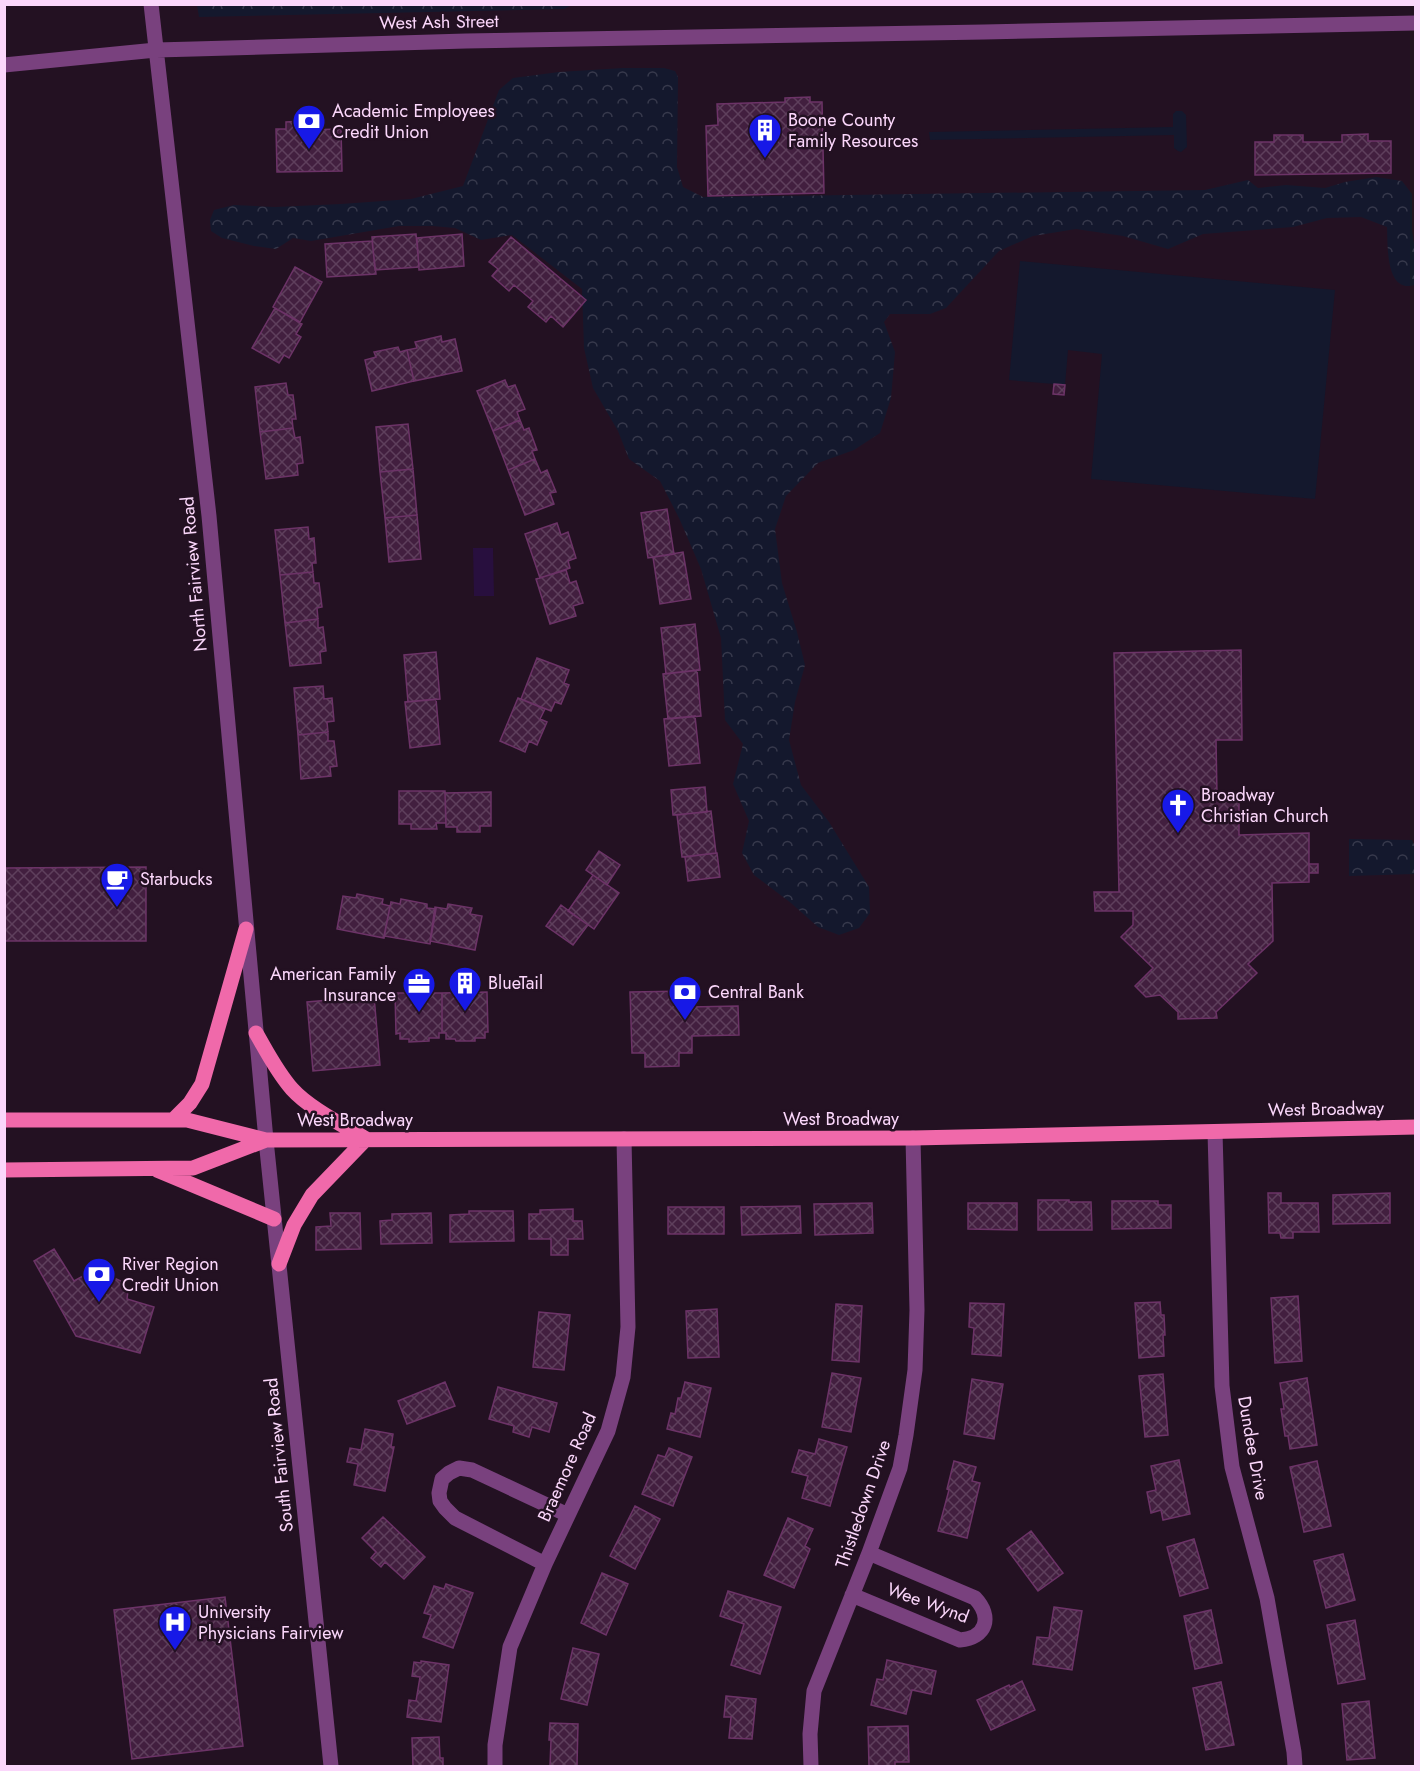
<svg xmlns="http://www.w3.org/2000/svg" width="1420" height="1771" viewBox="0 0 1420 1771" font-family="Jost,sans-serif">
	<style>
		.green { fill: #14182d }
		.forest { fill: url(#forest-crowns) }
		.water { fill: #280f3e }
		.building { fill: url(#building-cross-hatch); stroke: #6c3367; stroke-width: 1.5 }
		.lines { fill: none; stroke-linecap: round; stroke-linejoin: round }
		.minor { stroke: #79417e; stroke-width: 15 }
		.major { stroke: #f069aa; stroke-width: 15 }
		.labels { text-anchor: middle; dominant-baseline: central; stroke-width: 5; stroke-linejoin: round; paint-order: stroke }
		.street-label { font-size: 18px; fill: #fbd7fb; stroke: #231122 }
		.poi-label { font-size: 18px; fill: #fbd7fb; stroke: #231122; text-anchor: start }
	</style>
	<defs>
		<pattern id="forest-crowns" width="20" height="18" patternUnits="userSpaceOnUse" patternTransform="scale(1.5)"><rect width="20" height="18" fill="#14182d"/><path d="M2 6a3 3 0 1 1 6 0M12 15a3 3 0 1 1 6 0" fill="none" stroke="#37394c"/></pattern>
		<pattern id="building-cross-hatch" width="8" height="8" patternUnits="userSpaceOnUse" patternTransform="scale(1.5)"><rect width="8" height="8" fill="#421f3f"/><path d="M0 0l8 8M0 8l8-8" fill="none" stroke="#5e3f5c"/></pattern>
	</defs>
	<rect width="100%" height="100%" fill="#231122"/>
	<!-- green -->
	<path class="green" d="M1176,111h6l4,4 1,32 -6,5 -3,-1 -4,-3v-13l-244,5 -1,-8 244,-5v-13z
		M1020,261l315,29 -20,209 -224,-20 11,-125 -34,-4 -3,35 -56,-5z"/>
	<!-- forest -->
	<path class="forest" d="M197,5v-1l375,1 -8,4 -365,8z
		M623,68h41l11,3 3,6 -1,90 6,20 20,10 502,-7 43,-10 10,8 28,-3 39,3 20,-6 31,-5 26,4 10,13v36l3,21v34c-30,9 -27,-40 -28,-58l-26,-10 -34,1 -34,9 -90,7 -35,15 -45,-13 -47,-7 -43,7 -34,15 -53,57 -16,6h-40l-6,8 11,30 -4,46 -11,35 -26,17 -36,13 -32,33 -11,33 7,54 15,49 8,33 -10,37 -6,38 12,45 28,37 40,65 1,26 -11,15 -20,7 -21,-8 -27,-24 -37,-28 -12,-22 7,-32 -16,-37 10,-40 -18,-24 -4,-82 -20,-69 -22,-51 -19,-37 -31,-22 -11,-28 -25,-43 -9,-40 -2,-59 -70,-54 -31,5 -26,-12 -23,-2h-33l-88,15 -18,-3 -17,11 -22,-3 -32,-8 -11,-7 -1,-11 4,-10 20,-5 41,2 66,-3 70,-5 52,-13 36,-96 14,-12 46,-6z
		M1349,839l63,1 3,7v27l-66,2z"/>
	<!-- water -->
	<path class="water" d="M473,548h20l1,48h-20z"/>
	<!-- building -->
	<path class="building" d="M810,97v5h12l2,91 -116,3 -2,-70 12,-1 -1,-21 68,-2v-4z
		M303,121v9l38,-1 1,42 -65,1 -1,-43h10v-7z
		M1368,134v7h23v32l-136,2v-33h19v-7h29v7h39v-7z
		M416,234l3,33 -44,3 -3,-33z
		M462,234l2,32 -45,4 -2,-32z
		M511,237l75,63 -23,27 -12,-11 -5,6 -18,-15 5,-6 -19,-16 -5,6 -17,-15 6,-7 -9,-7z
		M372,241l4,33 -49,3 -2,-33z
		M295,267l27,15 -22,40 -27,-15z
		M275,308l27,16 -6,10 5,3 -12,21 -5,-3 -5,8 -27,-15z
		M441,336l1,6 13,-3 7,32 -48,10 -7,-31 10,-2 -2,-6z
		M398,347l2,5 7,-2 7,31 -42,10 -7,-31 11,-3 -2,-5z
		M505,380l3,7 7,-2 10,24 -8,3 3,8 -27,11 -16,-40z
		M286,383l2,12h5l3,24h-4l1,9 -33,4 -5,-45z
		M1054,384l11,1 -1,10 -11,-1z
		M520,420l4,10 5,-2 8,22 -5,1 3,8 -27,11 -15,-39z
		M408,424l5,45 -33,3 -4,-45z
		M293,428l2,10 5,-1 3,26 -6,1 1,11 -32,4 -6,-47z
		M535,459l6,14 6,-3 9,22 -6,1 4,11 -29,11 -17,-45z
		M413,469l4,46 -32,3 -5,-46z
		M667,509l7,45 -26,4 -7,-45z
		M417,515l4,44 -32,3 -4,-44z
		M557,523l4,12 7,-3 8,26 -8,3 2,7 -30,10 -15,-44z
		M308,527l1,12 5,-1 2,25h-4l1,9 -33,3 -5,-45z
		M683,552l8,47 -31,5 -7,-47z
		M566,570l4,13 6,-2 7,22 -10,3 3,10 -26,8 -14,-45z
		M313,572l1,11h5l3,24 -5,1 1,11 -33,4 -5,-48z
		M318,619v9l5,-1 3,24 -6,1 1,11 -31,3 -5,-43z
		M695,624l5,46 -34,4 -5,-46z
		M1241,650l1,90h-26l1,55h22v40l70,-2v49l-37,1 1,58 -25,23 9,9 -41,39 1,6 -39,1v-7l-18,-17 -14,2 -11,-11 18,-18 -32,-31 12,-12v-14h-38l-1,-19h25l-5,-239z
		M436,652l4,47 -32,3 -4,-47z
		M537,658l32,12 -5,13 5,2 -8,19 -6,-2 -4,9 -30,-12z
		M697,670l4,46 -33,3 -5,-45z
		M323,686l1,13 8,-1 2,23 -7,1 1,10 -30,3 -4,-47z
		M518,698l27,11 -5,10 7,3 -10,23 -8,-4 -4,11 -25,-11z
		M436,699l4,45 -30,4 -5,-46z
		M695,716l5,47 -31,3 -5,-47z
		M328,732v9h6l3,25 -7,1 1,9 -30,3 -3,-44z
		M705,787l2,25 -34,3 -2,-25z
		M399,791h46l1,32h-10l1,6h-26v-5h-12z
		M491,792v34h-11v6h-23v-5h-11l-1,-34z
		M711,811l5,42 -34,4 -5,-42z
		M599,851l21,14 -13,20 -21,-15z
		M717,853l3,24 -32,4 -3,-24z
		M1309,864h9v9h-9z
		M146,867v74h-142v-73z
		M593,875l26,18 -25,36 -26,-18z
		M357,894l26,5 -1,5 8,2 -6,32 -47,-9 6,-33 13,2z
		M401,899l26,5v4l9,1 -6,35 -46,-8 7,-34 9,2z
		M448,904l24,4 -2,6 12,2 -7,34 -45,-9 5,-34 12,2z
		M561,905l27,20 -15,20 -27,-19z
		M690,991v16l48,-1 1,29 -47,1v17h-13v13l-34,1v-14h-13l-2,-61z
		M487,992l1,40h-3v6h-10v3h-19l-1,-2h-9v-6h-4v-40z
		M395,993h47v40h-3v5h-10v3l-20,1v-3h-9v-6l-4,1z
		M374,996l6,69 -67,6 -6,-69z
		M1268,1193h13v10h37l1,29h-26v6h-12l-1,-5h-11z
		M1390,1193v30l-57,1v-29z
		M1038,1200h31v2h22l1,28h-54z
		M1112,1201h46v4h13v23l-59,1z
		M872,1203l1,30 -58,2 -1,-31z
		M968,1203h49v27l-49,-1z
		M800,1206l1,27 -59,2 -1,-28z
		M668,1207h56v27h-56z
		M573,1209v12h9l1,18h-15v16h-17v-16h-22v-25h11v-4z
		M469,1211h44l1,30 -64,1v-27l19,-1z
		M330,1213h30l1,36 -45,1v-23l15,-1z
		M431,1213l1,30 -51,1 -1,-23 12,-1v-6z
		M54,1249l20,32 20,-11 5,8 11,-2 13,6 5,9 -1,8 27,8 -14,46 -64,-17 -42,-75z
		M1298,1296l4,65 -27,2 -4,-65z
		M1160,1302l1,13h3l1,20h-2l1,21 -25,2 -4,-55z
		M970,1303l34,1 -3,52 -29,-2 2,-26 -5,-1z
		M836,1304l26,2 -3,56 -27,-2z
		M717,1309l2,48 -31,1 -2,-47z
		M539,1312l31,3 -6,55 -31,-3z
		M832,1373l29,5 -10,54 -29,-5z
		M1163,1374l5,61 -23,2 -6,-61z
		M1307,1378l10,67 -27,4 -2,-13h-3l-4,-27h3l-4,-26z
		M972,1379l31,5 -9,55 -30,-5z
		M445,1382l10,24 -48,18 -9,-23z
		M685,1382l26,6 -11,49 -33,-8 4,-16 4,1 3,-16h3z
		M498,1387l59,16 -8,29 -17,-5 -3,10 -16,-5 1,-6 -25,-7z
		M365,1429l28,5 -2,13h3l-9,44 -31,-6 4,-21 -11,-2 3,-14 11,2z
		M819,1439l28,8 -17,59 -28,-8 6,-22 -16,-4 7,-22 16,4z
		M669,1448l23,9 -19,49 -31,-12 16,-39 7,2z
		M1179,1460l11,54 -27,6 -2,-10 -10,3 -4,-21 9,-2 -5,-24z
		M954,1461l22,6 -4,14 8,2 -13,55 -29,-7 11,-41 -2,-1z
		M1317,1461l14,65 -27,6 -14,-65z
		M635,1506l25,13 -25,50 -25,-13z
		M383,1517l42,40 -21,22 -19,-17 -4,5 -10,-9 5,-6 -14,-14z
		M788,1518l25,11 -8,17 5,3 -16,39 -30,-13z
		M1031,1531l32,42 -25,18 -31,-42z
		M1194,1539l14,49 -28,8 -13,-49z
		M1343,1554l12,46 -29,8 -12,-47z
		M602,1573l26,11 -22,51 -25,-12z
		M446,1584l27,9 -20,55 -30,-11 8,-22 -7,-2 10,-27 10,3z
		M728,1591l53,16 -21,67 -29,-9 13,-41 -24,-8z
		M225,1597l18,149 -111,13 -18,-149z
		M1054,1607l28,4 -10,59 -39,-6 4,-27 12,1z
		M1211,1610l11,53 -27,6 -11,-53z
		M1355,1620l10,59 -27,5 -11,-59z
		M573,1648l26,6 -12,51 -26,-6z
		M887,1660l49,11 -5,23 -19,-4 -6,24 -35,-9 6,-26 6,1z
		M421,1661l28,4 -8,57 -34,-5 2,-17 7,1 4,-24 -8,-1 2,-14 7,1z
		M1022,1681l13,29 -44,20 -14,-30 32,-15 1,2z
		M1221,1682l13,63 -28,5 -13,-62z
		M726,1696l30,3 -4,40 -23,-1 2,-21h-7z
		M1369,1701l6,57 -28,2 -5,-56z
		M550,1723l28,1 -1,42h-27l1,-26h-2z
		M908,1726l1,36h-14v4h-26l-1,-39z
		M439,1737l1,21h3v8h-30l-1,-28z"/>
	<g class="lines">
		<!-- minor -->
		<path class="minor" d="M151,4l58,512 57,624 65,626
			M4,65l152,-15 38,-1 272,-8 518,-9 432,-9
			M1215,1132l7,254 10,81 35,131 27,154 1,14
			M545,1564l-90,-46 -10,-10 -5,-7 -1,-8 3,-14 7,-6 10,-5 13,2 96,45
			M852,1595l108,45c26,-2 33,-23 15,-42l-106,-45
			M495,1766v-21l15,-98 35,-83 63,-133 15,-54 5,-50 -4,-188
			M811,1766l-1,-32 4,-43 55,-138 31,-85 6,-33 9,-65 2,-60 -4,-172"/>
		<!-- major -->
		<path class="major" d="M256,1033c11,19 21,39 36,56 17,19 51,36 74,50l-54,56 -18,30 -15,39
			M174,1119l16,-16 12,-19 44,-155
			M4,1120h183l79,20 647,-2 503,-11
			M4,1170l189,-2 73,-28
			M157,1170l117,49"/>
	</g>
	<!-- icons -->
	<defs>
		<symbol id="bank-pin" viewBox="-11 -11 22 30"><path d="M0 17L-7.5 6A9.5 9.5 0 1 1 7.5 6Z" fill="#1719e7" stroke="#231122"/><path d="M-6-4H6V4H-6ZM0-2.3a2.3 2.3 0 1 0 0 4.6a2.3 2.3 0 1 0 0-4.6Z" fill="#fff"/></symbol>
		<symbol id="building-pin" viewBox="-11 -11 22 30"><path d="M0 17L-7.5 6A9.5 9.5 0 1 1 7.5 6Z" fill="#1719e7" stroke="#231122"/><path d="M-4-6H4V6H1V3H-1V6H-4ZM-2.5-4.3h1.7v1.8h-1.7ZM.8-4.3h1.7v1.8H.8ZM-2.5-1h1.7V.8h-1.7ZM.8-1h1.7V.8H.8Z" fill="#fff"/></symbol>
		<symbol id="church-pin" viewBox="-11 -11 22 30"><path d="M0 17L-7.5 6A9.5 9.5 0 1 1 7.5 6Z" fill="#1719e7" stroke="#231122"/><path d="M-1.2-6h2.4v3.5h3.3v2.4h-3.3V6h-2.4V-.1h-3.3v-2.4h3.3Z" fill="#fff"/></symbol>
		<symbol id="cafe-pin" viewBox="-11 -11 22 30"><path d="M0 17L-7.5 6A9.5 9.5 0 1 1 7.5 6Z" fill="#1719e7" stroke="#231122"/><path d="M-5.5-4.5H6V0H3Q3 3.5 0 3.5H-2.5Q-5.5 3.5-5.5 0ZM3-3.2v2h1.7v-2ZM-6 4.5H4V6H-6Z" fill="#fff"/></symbol>
		<symbol id="office-pin" viewBox="-11 -11 22 30"><path d="M0 17L-7.5 6A9.5 9.5 0 1 1 7.5 6Z" fill="#1719e7" stroke="#231122"/><path d="M-6-3h4V-5.5h4V-3h4V5H-6ZM-1-4.5V-3h2v-1.5ZM-6 0V1H6V0Z" fill="#fff"/></symbol>
		<symbol id="hospital-pin" viewBox="-11 -11 22 30"><path d="M0 17L-7.5 6A9.5 9.5 0 1 1 7.5 6Z" fill="#1719e7" stroke="#231122"/><path d="M-5-5h3v3.5h4V-5h3V5h-3V1.5h-4V5h-3Z" fill="#fff"/></symbol>
	</defs>
	<g fill-rule="evenodd">
		<use href="#bank-pin" x="290" y="102" width="38" height="52"/>
		<use href="#building-pin" x="746" y="111" width="38" height="52"/>
		<use href="#church-pin" x="1159" y="786" width="38" height="52"/>
		<use href="#cafe-pin" x="98" y="860" width="38" height="52"/>
		<use href="#building-pin" x="446" y="964" width="38" height="52"/>
		<use href="#office-pin" x="400" y="965" width="38" height="52"/>
		<use href="#bank-pin" x="666" y="973" width="38" height="52"/>
		<use href="#bank-pin" x="80" y="1255" width="38" height="52"/>
		<use href="#hospital-pin" x="156" y="1603" width="38" height="52"/>
	</g>
	<g class="labels">
		<!-- street labels -->
		<g class="street-label">
			<text transform="translate(439 22) rotate(-1)">West Ash Street</text>
			<text transform="translate(194 574) rotate(-95)">North Fairview Road</text>
			<text transform="translate(1326 1109) rotate(-1)">West Broadway</text>
			<text x="841" y="1119">West Broadway</text>
			<text x="355" y="1120">West Broadway</text>
			<text transform="translate(1253 1448) rotate(80)">Dundee Drive</text>
			<text transform="translate(279 1455) rotate(-96)">South Fairview Road</text>
			<text transform="translate(567 1467) rotate(-66)">Braemore Road</text>
			<text transform="translate(863 1504) rotate(-71)">Thistledown Drive</text>
			<text transform="translate(928 1603) rotate(20)">Wee Wynd</text>
		</g>
		<!-- poi labels -->
		<g class="poi-label">
			<text x="332" y="111">Academic Employees<tspan x="332" dy="21">Credit Union</tspan></text>
			<text x="788" y="120">Boone County<tspan x="788" dy="21">Family Resources</tspan></text>
			<text x="1201" y="795">Broadway<tspan x="1201" dy="21">Christian Church</tspan></text>
			<text x="140" y="879">Starbucks</text>
			<text x="396" y="974" text-anchor="end">American Family<tspan x="396" dy="21">Insurance</tspan></text>
			<text x="488" y="983">BlueTail</text>
			<text x="708" y="992">Central Bank</text>
			<text x="122" y="1264">River Region<tspan x="122" dy="21">Credit Union</tspan></text>
			<text x="198" y="1612">University<tspan x="198" dy="21">Physicians Fairview</tspan></text>
		</g>
	</g>
	<!-- border -->
	<rect width="1420" height="1771" fill="none" stroke="#fbd7fb" stroke-width="12"/>
</svg>
